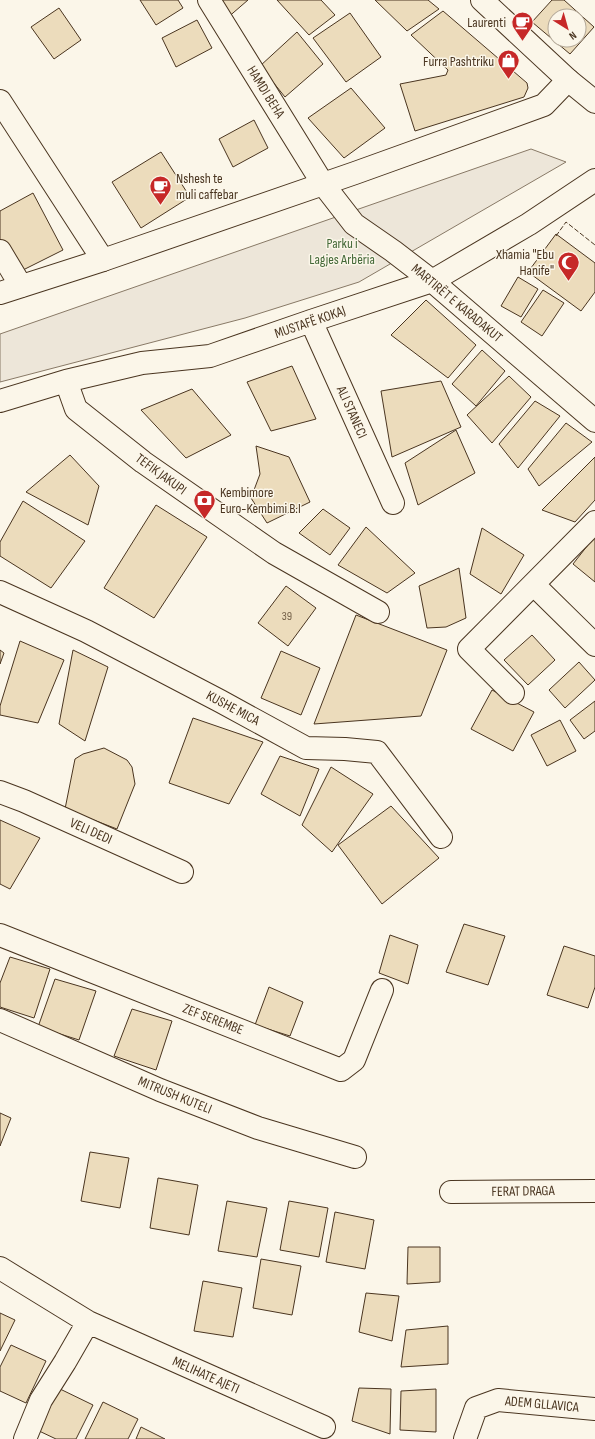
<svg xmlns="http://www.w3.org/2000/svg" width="595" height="1439" viewBox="0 0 595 1439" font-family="'Sofia Sans Condensed',sans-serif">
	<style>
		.green { fill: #ede6d9; stroke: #887966 }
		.building { fill: #ecdcbc; stroke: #4a3520; fill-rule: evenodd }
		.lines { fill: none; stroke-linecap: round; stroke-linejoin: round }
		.minor-casing { stroke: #4a3520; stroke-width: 24 }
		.tertiary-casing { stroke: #4a3520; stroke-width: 24 }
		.primary-casing { stroke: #4a3520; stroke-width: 24 }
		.minor { stroke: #fbf6e9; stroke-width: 22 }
		.tertiary { stroke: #fbf6e9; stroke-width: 22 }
		.primary { stroke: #fbf6e9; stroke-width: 22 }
		.fence { stroke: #4a3520; stroke-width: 1; stroke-dasharray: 5 2; stroke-linecap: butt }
		.labels { text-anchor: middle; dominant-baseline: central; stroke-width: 3; stroke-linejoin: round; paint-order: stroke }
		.number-label { font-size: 12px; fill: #725f47 }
		.poi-label { font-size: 14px; fill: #4a3520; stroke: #fbf6e9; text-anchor: end }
		.street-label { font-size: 14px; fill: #4a3520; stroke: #fbf6e9 }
		.park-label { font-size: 14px; fill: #436837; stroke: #fbf6e9 }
	</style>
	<rect width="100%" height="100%" fill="#fbf6e9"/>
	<!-- green -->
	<path class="green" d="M531,149l35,13 -207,120 -114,36 -245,64v-48z"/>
	<!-- building -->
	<path class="building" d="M140,0h38l5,8 -27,17z
		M214,0h34l-22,19z
		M277,0h44l14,15 -26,20z
		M375,0h53l11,9 -32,22z
		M552,0h12l30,27 -24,27 -38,-32zM555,16h24v24h-24z
		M59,8l22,32 -27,19 -23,-32z
		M443,11l84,72 1,5 -4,9 -109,34 -15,-47 46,-9 2,-5 -37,-35z
		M350,13l31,44 -35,25 -33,-44z
		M197,20l15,28 -36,19 -14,-29z
		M297,32l26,32 -38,33 -25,-31z
		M351,88l34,40 -41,30 -36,-40z
		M254,120l14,28 -35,19 -14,-28z
		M161,152l29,45 -49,31 -29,-46z
		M33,193l30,57 -46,23 -17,-33v-29z
		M556,234l39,29v29l-14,19 -53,-39z
		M518,277l20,12 -17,28 -20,-11z
		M543,290l21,13 -22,33 -21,-14z
		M426,300l50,45 -28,33 -57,-43z
		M482,350l23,21 -29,35 -24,-22z
		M292,366l24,53 -45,12 -24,-49z
		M509,376l22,21 -39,46 -25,-28z
		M441,381l20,46 -69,30 -11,-66z
		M192,389l39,46 -45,23 -45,-48z
		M535,401l25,15 -42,52 -19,-24z
		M566,423l26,19 -53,44 -11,-17z
		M456,430l19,43 -57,32 -13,-42z
		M256,446l33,11 21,45 -43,21 -16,-25 9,-24z
		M70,455l29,31 -11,39 -62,-33z
		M595,457v43l-20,22 -33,-12z
		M23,501l62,40 -34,47 -51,-32v-14z
		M156,505l51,32 -53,81 -50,-30z
		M323,509l27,19 -20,27 -31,-22z
		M366,527l49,46 -28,20 -49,-28z
		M482,528l42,27 -23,39 -31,-20z
		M595,536v46l-22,-18z
		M459,568l7,50 -20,9 -19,1 -8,-42z
		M286,586l30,22 -28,38 -30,-23z
		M356,615l91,35 -26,66 -107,8z
		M532,635l23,25 -27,25 -24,-25z
		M20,641l44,19 -26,63 -38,-8v-9z
		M0,650l4,3 -4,11z
		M73,650l35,17 -23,74 -26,-17z
		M281,651l39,17 -19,47 -40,-17z
		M579,662l16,18 -30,28 -16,-18z
		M492,690l42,22 -21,39 -42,-22z
		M595,701v30l-11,8 -14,-19z
		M193,718l70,24 -34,62 -60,-21z
		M560,720l16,31 -29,15 -16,-31z
		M104,748l23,12 5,7 3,17 -18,45 -52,-20 10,-50 8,-5z
		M280,756l39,13 -19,47 -39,-22z
		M331,767l42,27 -41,58 -30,-27z
		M391,806l48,52 -57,46 -44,-59z
		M0,820l40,18 -30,51 -10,-5z
		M464,924l41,12 -17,49 -42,-13z
		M390,935l28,10 -10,39 -29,-11z
		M564,946l31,10v31l-7,21 -41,-13z
		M10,957l40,12 -16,49 -34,-11v-24z
		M55,979l41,12 -17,49 -41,-13z
		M269,987l34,15 -13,34 -35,-11z
		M132,1009l40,12 -16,49 -42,-14z
		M0,1113l11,5 -11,28z
		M90,1152l39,6 -9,50 -39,-7z
		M158,1178l40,7 -9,50 -39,-7z
		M227,1201l40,7 -10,49 -39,-6z
		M289,1201l39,7 -9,49 -39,-7z
		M335,1212l39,8 -9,49 -39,-7z
		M408,1247h32v35l-33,2z
		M261,1259l40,7 -9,49 -39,-7z
		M203,1281l39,7 -9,49 -39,-6z
		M366,1293l33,3 -7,45 -33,-9z
		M0,1313l15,7 -15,31z
		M448,1326v38l-47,3 5,-37z
		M11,1345l35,16 -20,42 -26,-12v-24z
		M58,1388l35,17 -17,34h-20l-19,-9z
		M359,1388l32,1 -1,45 -38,-13z
		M436,1389v43l-36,-2 1,-39z
		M103,1402l35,17 -10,20h-43z
		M141,1427l24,12h-29z"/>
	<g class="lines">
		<defs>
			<path id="minor" d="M209,0l114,184 31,40 39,27 39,30 163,140
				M0,101l103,159
				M0,251l21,35
				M311,321l82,182
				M66,381l10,28 67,53 131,91 104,59
				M0,401l66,-20 76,-18 68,-7 101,-35 121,-40 97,-57 66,-44
				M534,585l61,60
				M0,592l86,39 134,70 86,47 39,1 32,3 64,85
				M513,693l-44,-44 126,-127
				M0,792l24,9 158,71
				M0,935l341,135 13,-10 28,-70
				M0,1020l160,70 98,38 97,29
				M451,1192l144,-1
				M0,1268l88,54 236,105
				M25,1439l16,-39 24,-38 23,-40
				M465,1439l11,-31 22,-8 97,9"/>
			<path id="tertiary" d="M0,293l103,-33 252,-87 189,-68 24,-25"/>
			<path id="primary" d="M482,0l86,80 27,22"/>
		</defs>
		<!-- minor casing -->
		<use href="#minor" class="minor-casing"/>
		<!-- tertiary casing -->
		<use href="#tertiary" class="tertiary-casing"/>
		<!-- primary casing -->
		<use href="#primary" class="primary-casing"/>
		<!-- minor -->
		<use href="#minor" class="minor"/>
		<!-- tertiary -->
		<use href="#tertiary" class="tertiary"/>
		<!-- primary -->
		<use href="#primary" class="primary"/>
		<!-- fence -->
		<path class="fence" d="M556,236l10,-14 29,23"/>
	</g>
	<!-- icons -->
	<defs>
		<symbol id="cafe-pin" viewBox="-11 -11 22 30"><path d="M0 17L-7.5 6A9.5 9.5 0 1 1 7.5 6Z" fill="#c62828" stroke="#fbf6e9"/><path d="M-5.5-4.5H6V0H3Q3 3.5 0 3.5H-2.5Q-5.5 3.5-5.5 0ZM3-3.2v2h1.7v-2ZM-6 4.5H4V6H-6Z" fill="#fff"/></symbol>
		<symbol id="shop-pin" viewBox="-11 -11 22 30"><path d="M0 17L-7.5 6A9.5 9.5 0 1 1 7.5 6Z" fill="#c62828" stroke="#fbf6e9"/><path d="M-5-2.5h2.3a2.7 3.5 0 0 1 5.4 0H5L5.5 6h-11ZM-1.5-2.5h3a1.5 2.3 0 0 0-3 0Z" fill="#fff"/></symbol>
		<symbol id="mosque-pin" viewBox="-11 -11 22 30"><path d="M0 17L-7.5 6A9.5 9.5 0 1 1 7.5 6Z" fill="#c62828" stroke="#fbf6e9"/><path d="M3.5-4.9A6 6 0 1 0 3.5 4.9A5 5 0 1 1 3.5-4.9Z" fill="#fff"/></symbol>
		<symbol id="bank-pin" viewBox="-11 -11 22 30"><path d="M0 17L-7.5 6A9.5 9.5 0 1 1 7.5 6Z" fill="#c62828" stroke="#fbf6e9"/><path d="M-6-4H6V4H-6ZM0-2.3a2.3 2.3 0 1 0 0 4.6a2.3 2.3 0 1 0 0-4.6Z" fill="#fff"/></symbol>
	</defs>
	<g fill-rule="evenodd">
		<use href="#cafe-pin" x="510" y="10" width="25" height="34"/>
		<use href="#shop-pin" x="496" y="48" width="25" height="34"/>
		<use href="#cafe-pin" x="148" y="174" width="25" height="34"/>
		<use href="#mosque-pin" x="556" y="250" width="25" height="34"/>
		<use href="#bank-pin" x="192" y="488" width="25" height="34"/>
	</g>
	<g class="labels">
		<!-- number labels -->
		<g class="number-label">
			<text x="287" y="616">39</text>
		</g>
		<!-- poi labels -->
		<g class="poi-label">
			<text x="506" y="22">Laurenti</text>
			<text x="494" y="61">Furra Pashtriku</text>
			<text x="176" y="178" text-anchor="start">Nshesh te<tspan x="176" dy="16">muli caffebar</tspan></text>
			<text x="554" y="254">Xhamia "Ebu<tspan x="554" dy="16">Hanife"</tspan></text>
			<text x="220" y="492" text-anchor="start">Kembimore<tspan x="220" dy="16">Euro-Kembimi B.I</tspan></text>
		</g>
		<!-- street labels -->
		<g class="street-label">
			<text transform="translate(266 92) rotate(58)">HAMDI BEHA</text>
			<text transform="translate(457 303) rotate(40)">MARTIRËT E KARADAKUT</text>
			<text transform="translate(310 322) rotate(-19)">MUSTAFË KOKAJ</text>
			<text transform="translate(352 412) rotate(66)">ALI STANECI</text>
			<text transform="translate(161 474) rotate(36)">TEFIK JAKUPI</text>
			<text transform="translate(233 708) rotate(28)">KUSHE MICA</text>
			<text transform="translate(91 831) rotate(24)">VELI DEDI</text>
			<text transform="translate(213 1019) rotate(21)">ZEF SEREMBE</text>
			<text transform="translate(175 1095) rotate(22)">MITRUSH KUTELI</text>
			<text transform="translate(523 1191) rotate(-1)">FERAT DRAGA</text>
			<text transform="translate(206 1375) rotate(24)">MELIHATE AJETI</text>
			<text transform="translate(542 1404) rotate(5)">ADEM GLLAVICA</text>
		</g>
		<!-- park labels -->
		<g class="park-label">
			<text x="342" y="243">Parku i<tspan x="342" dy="16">Lagjes Arbëria</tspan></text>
		</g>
	</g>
	<!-- north arrow -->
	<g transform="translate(567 28) rotate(143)"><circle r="19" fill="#fbf6e9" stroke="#b4a999"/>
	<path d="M0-3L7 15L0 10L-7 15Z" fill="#c62828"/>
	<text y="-6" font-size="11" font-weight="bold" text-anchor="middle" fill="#4a3520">N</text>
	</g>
</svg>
